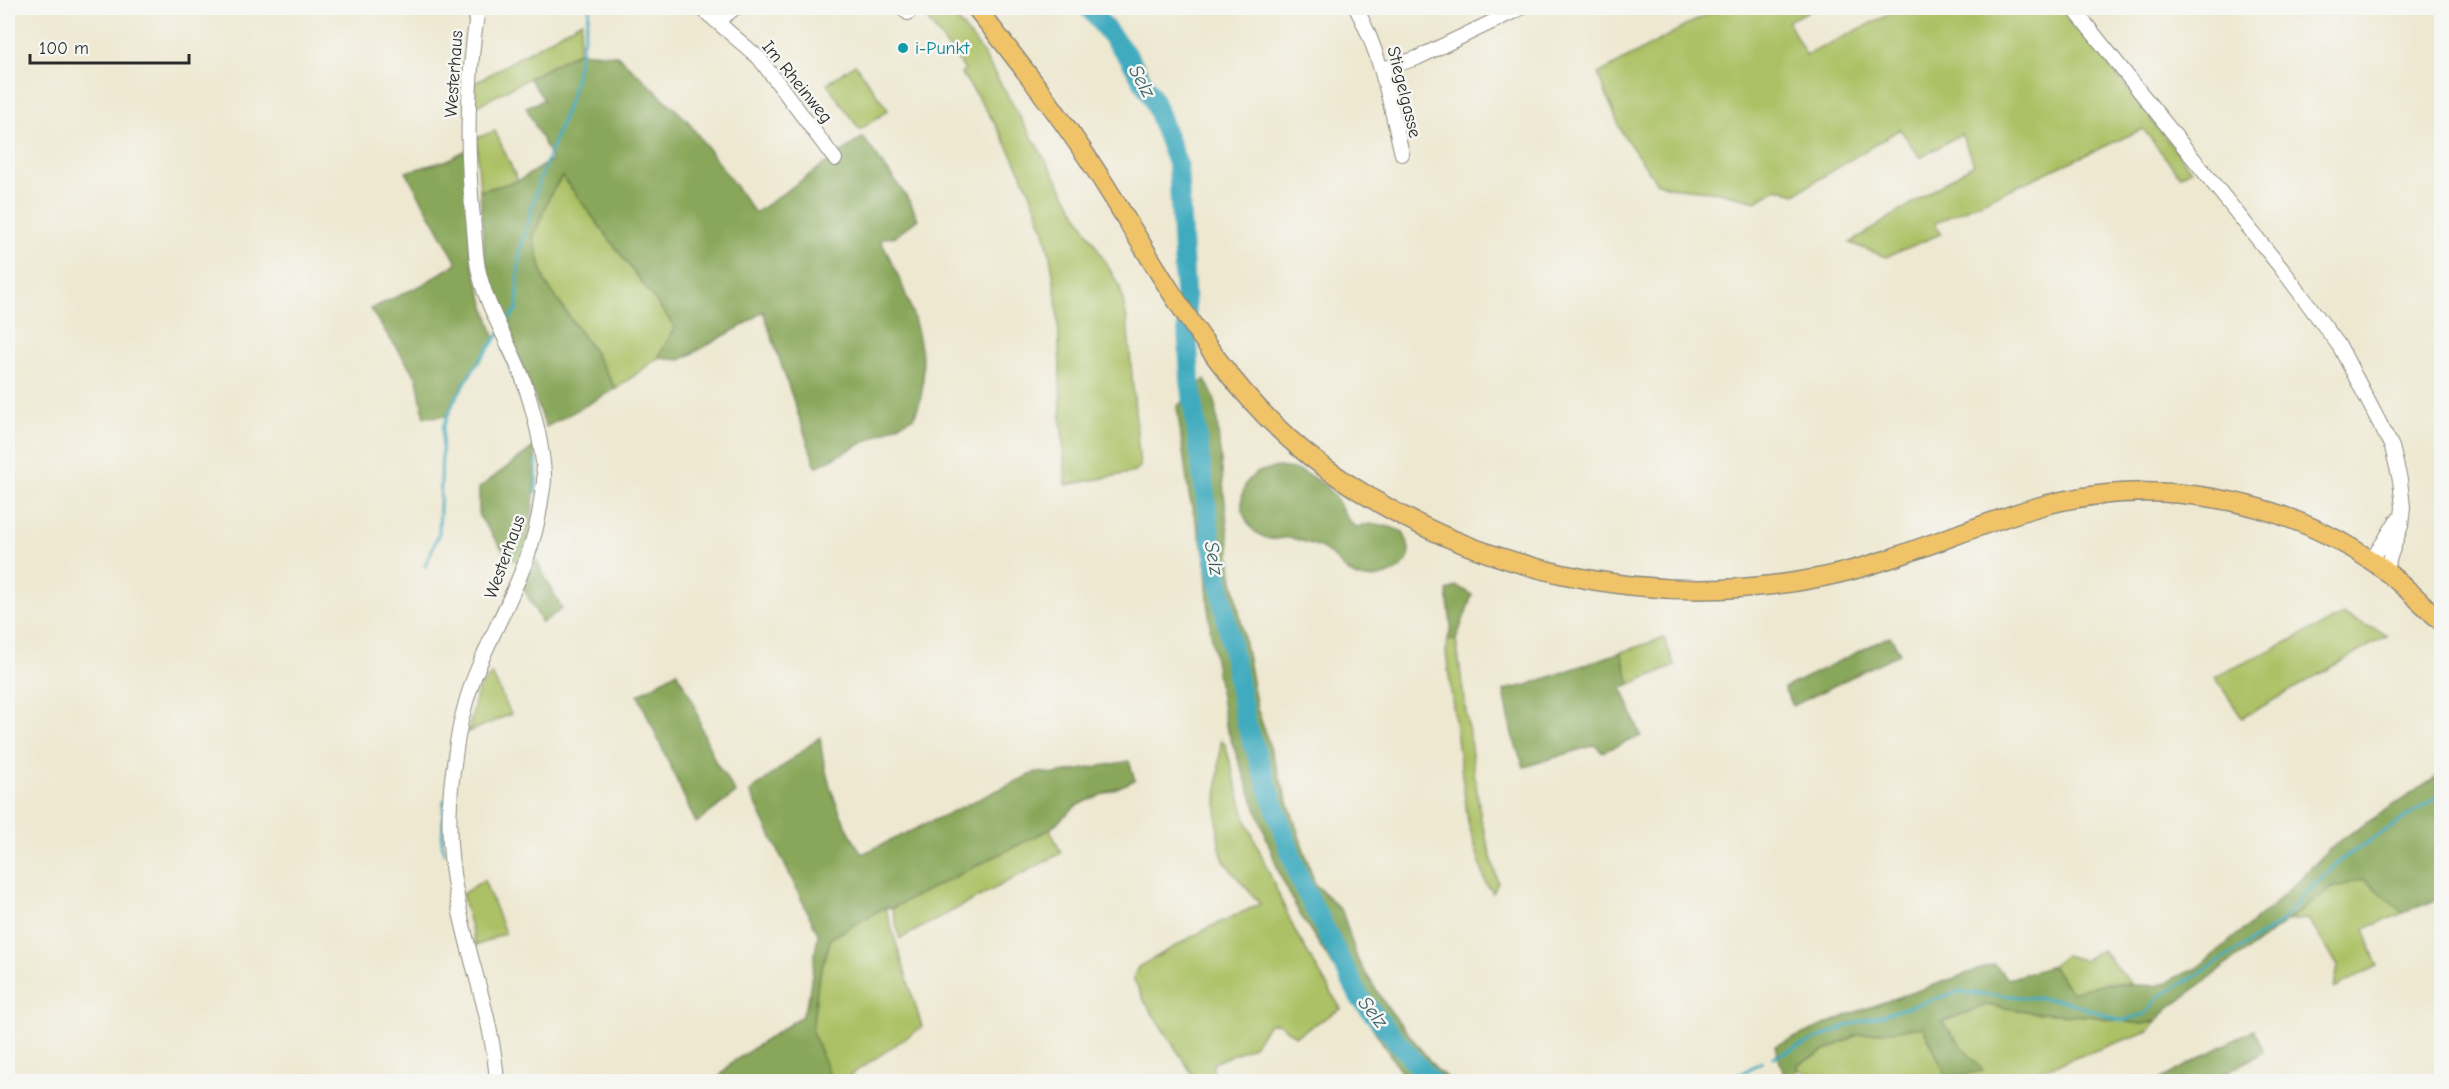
<svg xmlns="http://www.w3.org/2000/svg" width="2449" height="1089" viewBox="0 0 2449 1089" font-family="'Comic Neue',sans-serif">
	<style>
		.green { fill: #acc165; stroke: #6c7648; stroke-width: 1.5 }
		.forest { fill: #89a75a; stroke: #5a6942; stroke-width: 1.5 }
		.lines { fill: none; stroke-linecap: round; stroke-linejoin: round }
		.stream { stroke: #40abbf; stroke-width: 3 }
		.river { stroke: #40abbf; stroke-width: 20 }
		.minor-casing { stroke: #8c8a7e; stroke-width: 16 }
		.major-casing { stroke: #8c8a7e; stroke-width: 21 }
		.minor { stroke: #fff; stroke-width: 14 }
		.major { stroke: #f1c369; stroke-width: 18 }
		.culture-dot { fill: #0f9aa8; stroke: #f6f6f2; stroke-width: 2 }
		.labels { text-anchor: middle; dominant-baseline: central; stroke-width: 5; stroke-linejoin: round; paint-order: stroke }
		.culture-label { font-size: 18px; fill: #0d838f; stroke: #f6f6f2; text-anchor: start }
		.street-label { font-size: 18px; fill: #2b2b2b; stroke: #f6f6f2 }
		.water-label { font-size: 20px; font-style: italic; fill: #335e66; stroke: #f6f6f2 }
	</style>
	<rect width="100%" height="100%" fill="#f6f6f2"/>
	<filter id="ink" filterUnits="userSpaceOnUse"><feTurbulence type="fractalNoise" baseFrequency=".0167" numOctaves="2"/><feDisplacementMap in="SourceGraphic" scale="12" xChannelSelector="R" yChannelSelector="G"/><feConvolveMatrix kernelMatrix="1 2 1 2 8 2 1 2 1" color-interpolation-filters="sRGB"/></filter>
	<filter id="wash" filterUnits="userSpaceOnUse"><feTurbulence type="fractalNoise" baseFrequency=".008" numOctaves="4" result="noise"/><feDisplacementMap in="SourceGraphic" scale="24" xChannelSelector="R" yChannelSelector="G"/><feGaussianBlur stdDeviation="1.35" result="paint"/><feColorMatrix in="noise" values="0 0 0 0 0 0 0 0 0 0 0 0 0 0 0 0 0 1.4 0 .05"/><feComposite in="paint" operator="in"/></filter>
	<g filter="url(#wash)">
		<rect width="100%" height="100%" fill="#eee8d0"/>
		<!-- green -->
		<path class="green" d="M919,8h29l31,39 141,240 7,32 13,148 -5,5 -69,13c-1,-23 -4,-46 -5,-68 -2,-61 0,-123 -16,-182 -17,-58 -49,-114 -84,-162l4,-3z
			M1718,8h97l-27,13 18,34 96,-47h162l127,162 -11,6 -37,-47 -208,94 6,11 -55,23 -36,-14 124,-79 -13,-30 -41,24 -20,-29 -105,65 -18,-6 -21,13 -37,-9 -51,-5 -12,-5 -34,-49 -24,-59z
			M582,21l-4,31 -103,55v-24z
			M855,64l33,46 -28,20 -33,-46z
			M495,131l23,50 -38,10 -4,-53z
			M562,176l113,151 -17,31 -42,31 -22,-37 -49,-70 -12,-44 17,-43z
			M2343,615l45,20 -146,83 -27,-41z
			M1664,638l11,28 -45,18 -9,-32z
			M1448,639l8,1 25,180 17,62 -5,11 -7,-9 -18,-62 -22,-170z
			M492,674l19,40 -43,18 10,-42z
			M1221,740l4,4 21,76 36,82 14,31 45,76 -46,27 -17,-13 -9,1 -15,22 -41,17 1,18h-17l-52,-79 -12,-24 5,-11 68,-38 54,-25c-11,-15 -27,-28 -36,-44 -12,-22 -5,-93 -3,-120z
			M1050,829l11,24 -161,86 -8,-31z
			M2364,879l39,34 -39,16 13,37 -43,22 4,-22 -30,-47 -20,2 44,-33z
			M484,880l21,53 -29,13 -14,-52z
			M885,907l37,120 -82,55 -8,-1 -20,-50 6,-50 13,-43z
			M2102,950l29,34 -25,-1 -35,9 -19,-26 13,-11 19,5z
			M1986,1005l54,8 50,3 52,8 15,-3 -8,10 -127,46 -21,4h-164l-39,-11 -1,-5 60,-30 66,-8 24,50 35,-6 -41,-49z"/>
		<!-- forest -->
		<path class="forest" d="M578,52l39,3 70,65 68,93 108,-76 46,63 9,19 -22,17 -16,3c25,46 60,127 34,178l-98,50 -53,-156 -16,12 -66,37 -23,-2 17,-31 -113,-151 -12,19 -17,43 12,44 49,70 22,37 -70,38 -61,-159 -5,-77 38,-10 34,-21 -26,-53 18,-7 -15,-22z
			M466,150l6,113 23,77 -34,47 -13,29 -24,1 -7,-39 -47,-69 52,-24 35,-22 -51,-91 42,-12z
			M1205,379l10,21 17,174 25,134 58,176 27,27 16,50 27,43 52,66 14,11h-44l-108,-168 -19,-38 -55,-152 -15,-96 -5,-71 -16,-61 -12,-88z
			M535,446c1,39 -1,76 -12,114h-13l-31,-44v-28z
			M1279,467c23,2 42,12 56,30 8,11 10,24 22,30 17,-6 30,-2 46,5 3,6 7,14 6,22 -3,19 -37,29 -54,22 -13,-6 -21,-23 -35,-29 -10,-3 -21,-8 -31,-9 -6,-1 -12,2 -18,1 -23,-4 -34,-30 -27,-50 5,-17 19,-19 35,-22z
			M536,560l26,49 -20,14 -19,-36z
			M1457,586l15,9 -16,45 -8,-1 3,-13 -4,-35z
			M1890,636l10,17 -107,53 -9,-18z
			M1621,652l9,32 -8,4 19,48 -39,16 -7,-7 -71,22 -12,-32 -8,-45 23,-5z
			M677,672l18,33 6,22 14,34 21,32 -40,30 -58,-128z
			M820,737c4,43 19,80 42,117l174,-82 19,2 74,-13 6,19 -59,26 -26,23 -158,79 -7,-1 -54,31 -13,43 -6,50 20,50h-116l15,-18 71,-47 6,-16 10,-66 -68,-142z
			M2441,774v124l-38,15 -39,-34 -32,9 -165,121 -10,12 -15,3 -52,-8 -50,-3 -54,-8 -44,17 41,49 -36,6 -24,-50 -66,8 -60,30v16h-11l-11,-35 75,-32 144,-50 14,15 44,-13 19,26 35,-9 51,3 40,-18 75,-62 64,-63z
			M2254,1029l10,23 -52,29h-50l-1,-2z"/>
		<g class="lines">
			<!-- stream -->
			<path class="stream" d="M463,85l2,-20
				M504,326l13,-17 2,-54 20,-73 33,-88 18,-86
				M503,349l5,12
				M509,365l16,44
				M536,492v-32
				M425,566l14,-33 4,-106 11,-26 22,-36 23,-31
				M444,800l-2,41 2,12
				M1774,1057l75,-32 109,-33 104,8 61,21 24,-8 11,-16 38,-21 84,-53 28,-32 34,-32 100,-65
				M1725,1082l37,-20"/>
			<!-- river -->
			<path class="river" d="M1089,8l41,51 23,40 25,67 12,214 20,153 36,190 54,157 60,118 72,84"/>
		</g>
	</g>
	<g filter="url(#ink)">
		<g class="lines">
			<defs>
				<path id="minor" d="M478,8c-11,69 -12,140 -5,210 2,17 2,34 5,50 8,39 30,72 44,108 11,32 20,65 22,98 1,9 -2,18 -3,27 -8,66 -46,121 -69,182 -9,25 -15,55 -18,81 -7,45 -6,89 3,133 11,62 36,121 40,185
					M701,8l58,50 76,101
					M903,8l5,5
					M1356,8c25,46 34,95 46,146
					M2073,8l212,265 55,74 52,100 8,33 3,27 -2,19 -16,45
					M718,21l17,-13
					M1383,69l34,-11 104,-50
					M2370,560l13,-17 14,-23"/>
				<path id="major" d="M976,8c44,55 88,112 126,172 65,103 121,214 222,287 143,104 325,145 499,110 73,-15 140,-48 211,-69 115,-33 243,-13 341,55 24,17 45,39 67,59"/>
			</defs>
			<!-- minor casing -->
			<use href="#minor" class="minor-casing"/>
			<!-- major casing -->
			<use href="#major" class="major-casing"/>
			<!-- minor -->
			<use href="#minor" class="minor"/>
			<!-- major -->
			<use href="#major" class="major"/>
		</g>
	</g>
	<!-- markers -->
	<circle class="culture-dot" cx="903" cy="48" r="6"/>
	<g class="labels">
		<!-- culture labels -->
		<g class="culture-label">
			<text x="915" y="48">i-Punkt</text>
		</g>
		<!-- street labels -->
		<g class="street-label">
			<text transform="translate(454 74) rotate(-86)">Westerhaus</text>
			<text transform="translate(797 82) rotate(51)">Im Rheinweg</text>
			<text transform="translate(1404 92) rotate(76)">Stiegelgasse</text>
			<text transform="translate(505 557) rotate(-70)">Westerhaus</text>
		</g>
		<!-- water labels -->
		<g class="water-label">
			<text transform="translate(1142 81) rotate(61)">Selz</text>
			<text transform="translate(1214 558) rotate(79)">Selz</text>
			<text transform="translate(1373 1012) rotate(51)">Selz</text>
		</g>
	</g>
	<!-- margin -->
	<rect width="2449" height="1089" fill="none" stroke="#f6f6f2" stroke-width="30"/>
	<!-- scale -->
	<path d="M30 54v9h159v-9" fill="none" stroke="#2b2b2b" stroke-width="3"/>
	<text x="39" y="54" font-size="18" fill="#2b2b2b" stroke="#f6f6f2" stroke-width="4.5" paint-order="stroke">100 m</text>
</svg>
